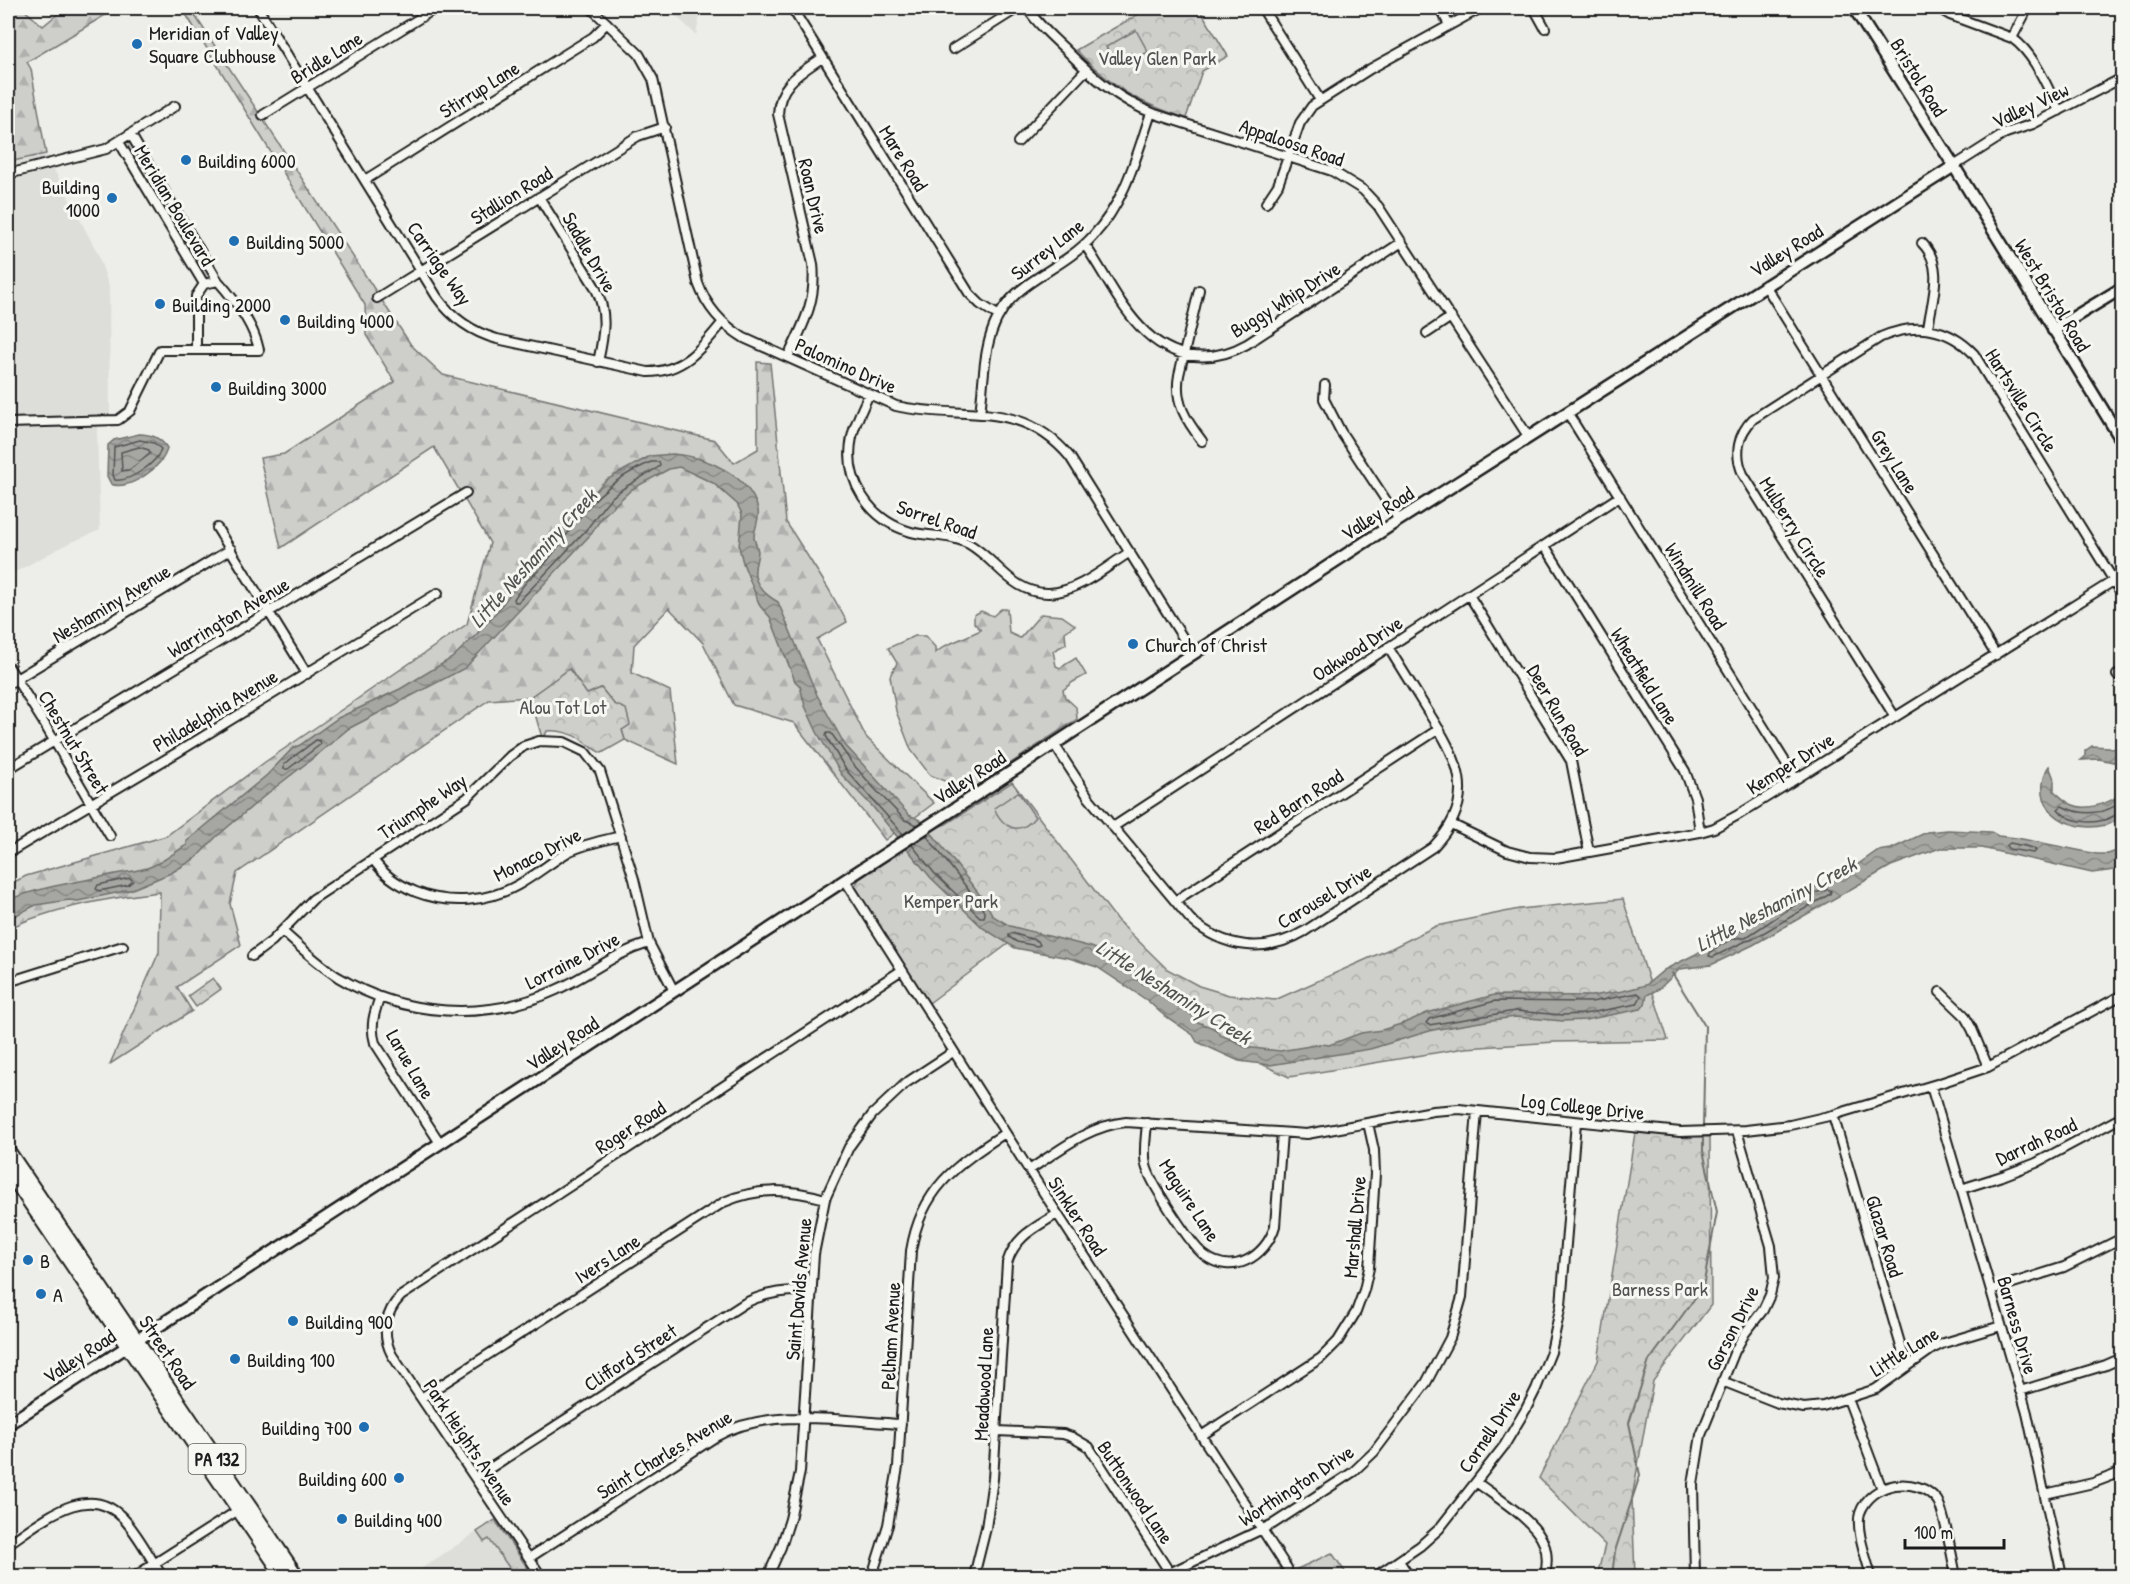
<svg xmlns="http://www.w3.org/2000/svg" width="2130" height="1584" viewBox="0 0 2130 1584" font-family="'Patrick Hand',sans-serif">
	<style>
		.built { fill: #ddddda }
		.grass { fill: url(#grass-tufts); stroke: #757574; stroke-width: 1.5 }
		.forest { fill: url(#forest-firs); stroke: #757574; stroke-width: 1.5 }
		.park { fill: url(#park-crowns); stroke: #757574; stroke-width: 1.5 }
		.pitch { fill: #cececb; stroke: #757574; stroke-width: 1.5 }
		.water { fill: url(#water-waves); stroke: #6f6f6d; stroke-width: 1.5 }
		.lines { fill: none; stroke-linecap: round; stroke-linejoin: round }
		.shore { stroke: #535352; stroke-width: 1.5 }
		.stream { stroke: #6f6f6d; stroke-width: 2 }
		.minor-casing { stroke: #1c1c1c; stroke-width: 12 }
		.tertiary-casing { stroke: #1c1c1c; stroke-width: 15 }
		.secondary-casing { stroke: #1c1c1c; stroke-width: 15 }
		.primary-casing { stroke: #1c1c1c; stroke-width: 16 }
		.minor { stroke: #f6f6f2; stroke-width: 8 }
		.tertiary { stroke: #f6f6f2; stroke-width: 10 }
		.secondary { stroke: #f6f6f2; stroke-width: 10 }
		.primary { stroke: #f6f6f2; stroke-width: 12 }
		.poi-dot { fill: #1f6fb2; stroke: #f6f6f2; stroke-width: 2 }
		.labels { text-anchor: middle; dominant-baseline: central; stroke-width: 6; stroke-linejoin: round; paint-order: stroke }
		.shield { fill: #f6f6f2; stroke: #5d5d5c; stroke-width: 1.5 }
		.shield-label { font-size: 18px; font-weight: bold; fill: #1c1c1c }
		.poi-label { font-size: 20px; fill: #1c1c1c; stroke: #f6f6f2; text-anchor: start }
		.street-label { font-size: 20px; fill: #1c1c1c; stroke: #f6f6f2 }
		.park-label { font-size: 20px; fill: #515151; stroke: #f6f6f2 }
		.water-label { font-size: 21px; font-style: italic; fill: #535352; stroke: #f6f6f2 }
	</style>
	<defs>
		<pattern id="grass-tufts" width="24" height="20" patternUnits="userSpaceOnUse" patternTransform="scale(1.5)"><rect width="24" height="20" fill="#cececb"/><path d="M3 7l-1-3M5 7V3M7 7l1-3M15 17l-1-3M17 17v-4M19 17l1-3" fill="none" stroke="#b0b0ae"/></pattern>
		<pattern id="forest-firs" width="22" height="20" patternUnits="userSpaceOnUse" patternTransform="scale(1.5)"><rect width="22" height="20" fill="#cececb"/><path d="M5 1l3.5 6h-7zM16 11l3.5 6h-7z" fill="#b0b0ae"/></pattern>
		<pattern id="park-crowns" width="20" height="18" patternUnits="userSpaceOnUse" patternTransform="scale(1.5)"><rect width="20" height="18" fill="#cececb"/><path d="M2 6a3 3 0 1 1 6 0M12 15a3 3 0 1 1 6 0" fill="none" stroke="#b0b0ae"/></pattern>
		<pattern id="water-waves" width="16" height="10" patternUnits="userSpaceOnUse" patternTransform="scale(1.5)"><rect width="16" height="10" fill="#a6a6a3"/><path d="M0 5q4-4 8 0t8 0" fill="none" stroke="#868684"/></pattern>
	</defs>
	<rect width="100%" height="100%" fill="#edede9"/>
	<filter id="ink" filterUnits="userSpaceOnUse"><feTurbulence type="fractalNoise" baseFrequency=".0167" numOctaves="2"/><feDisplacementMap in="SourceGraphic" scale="12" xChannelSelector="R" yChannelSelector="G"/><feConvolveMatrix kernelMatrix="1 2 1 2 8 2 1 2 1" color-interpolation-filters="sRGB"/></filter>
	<g filter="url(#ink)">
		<!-- built -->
		<path class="built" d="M668,8h33l-5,27z
			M46,154l52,100 11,33 1,130 -12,1 -1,14 3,98 -35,15 -57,31v-413z
			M495,1520l38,56h-123z"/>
		<!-- grass -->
		<path class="grass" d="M129,140l3,2 41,69 -2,4 -4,1 -43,-70 1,-5z
			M176,221l35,54 -2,3h-6l-31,-53z
			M495,1520l38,56h-18l-26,-37 -5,3 -7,-10z
			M1332,1553l16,23h-66z"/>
		<!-- forest -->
		<path class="forest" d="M8,8h14l21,18 22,-18h52l-90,54 4,7 15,85 -38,8z
			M182,8h8l221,337 32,30 272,65 19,23 24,-14 -1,-87 13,1 16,159 42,66 19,34 -30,17 49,98 68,66 -49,37 -91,-117 -60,-18 -31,-62 -34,-35 -35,37 -2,28 38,18 8,73 -53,-24 -11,-36 -13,-16 -14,7 -17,-26 -40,28 -41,3 -252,173 -7,31 11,41 -64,42 15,24 -82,53 49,-112 1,-60c-46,5 -111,16 -152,37v-44l18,-9 140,-40 99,-74 202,-138 23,-81 -56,-96 -153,101 -21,-90 24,-4 111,-72 -29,-47 -1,-30z
			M1001,609h6l2,24 11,5 21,-24 21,2 13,9 -10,7 1,12 -13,7 3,15 4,2 16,-10 9,15 1,2 -13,7 -10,8 2,7 11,10 1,12 -105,70 -18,7 -7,-14 -17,-7 -19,-25 -15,-39 -6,-35 7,-13 -9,-15 27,-12h10l10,11v6l10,-7 36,-16 -7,-7v-8l7,-4 12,5z"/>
		<!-- park -->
		<path class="park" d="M1149,8h50l29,48 -26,15 -16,47c-53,-17 -71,-29 -110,-68z
			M569,669l18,25 14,-6 13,16 12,5 4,16 -8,5 3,10 -23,13c-7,-2 -11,-7 -17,-11 -9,-8 -26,-12 -38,-11l-4,10 -13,-44z
			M1012,782l105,138 50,49 32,17 30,9 46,5 119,-53 42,-21 83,-17 104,-10 45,141 -113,2 -90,6 -176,29 -80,-38 -116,-78 -81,-20 -87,65 -70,-120 4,-7 76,-51 11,-4z
			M213,978l8,11 -25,18 -8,-11z
			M1635,1133l75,4 1,168 -58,76 -21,117 3,78h-38l8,-31 -66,-67 59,-117z"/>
		<!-- pitch -->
		<path class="pitch" d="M1136,30l12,22 -13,7 -4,-6 -16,9 -9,-15z
			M1018,792l17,25c-16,20 -32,11 -41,-9z"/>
		<!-- water -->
		<path class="water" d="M139,434c11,0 22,4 28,14 -2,18 -39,44 -56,36l-4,-8 1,-31 6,-5z
			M673,454c32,2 77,21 85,56 2,10 -4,18 -4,28 1,4 3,9 4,13 0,7 -3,12 -3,19 -2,14 12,26 23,32l39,93 28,50 64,70 11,5 14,16 52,67 7,13 17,10 81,21 15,6 80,54 12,15 18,7 4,6 18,7 6,5 36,4 42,-7 7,1 32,-12 21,-3 22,-7 23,-10 67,-18 97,1 32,-5 23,-6 18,-15 32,-16 40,-24 6,1 68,-42 27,-10 40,-28 14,-2 36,-17 21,-2 43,2 7,4 19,2 80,16h11l14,-5v20l-30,4 -110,-25h-42l-49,18 -138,79 -42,20 -31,4 -21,20 -12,6 -2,9 -4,5 -56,11 -22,1 -47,-4 -24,3 -59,10 -63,19 -100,16 -31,-4 -42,-19 -4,-7 -32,-22 -13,-12 -51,-34 -28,-9 -54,-10 -32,-20 -52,-50 -59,-72 -31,-32 -24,-42 -12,-26 -5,-20 -5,-5 -25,-64 -10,-11 -17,-43 -4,-16 3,-33 -5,-10 -24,-21 -34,-16 -10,2 -37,20 -30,28 -10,16 -127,135 -117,61 -31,26 -49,38 -52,44 -20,21 -25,15 -41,17 -52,11 -9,-1 -33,5 -28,14v-19c34,-14 71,-18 107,-26 11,-2 22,-3 32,-6 14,-4 26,-15 40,-23v-4l80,-66 26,-27 7,-3 38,-27 62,-29 52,-31 24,-23 23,-26 26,-36 14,-12 37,-50 30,-31 44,-24z
			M2092,746l16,1 14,4v16l-4,-4 -19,-4 -18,1 4,-3v-6z
			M2049,766l5,13v12c6,5 11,11 19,14 13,6 40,-2 49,-13v25c-27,21 -84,8 -79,-34 1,-6 2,-12 6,-17z"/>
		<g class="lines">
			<!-- shore -->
			<path class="shore" d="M140,440l14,3 7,6c-4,14 -31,33 -46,31l-2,-5 1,-28z
				M139,447l10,3 1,4 -21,16 -7,1 -1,-19z
				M651,462h8l1,4c-16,11 -35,19 -50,33 -10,10 -16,22 -25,32 -22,24 -44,48 -67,71h-3l-1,-3c4,-6 9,-14 14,-19 5,-5 12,-10 17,-16 35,-45 49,-78 106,-102z
				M316,740l4,1 1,3 -33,25h-4v-4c10,-10 21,-16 32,-25z
				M2122,801c-16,14 -42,15 -60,5l-4,3c10,13 31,15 46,11 7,-2 12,-6 18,-7
				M903,834l-57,-64 -20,-34 1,-3h4l21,30 22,25 31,32 12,5
				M2010,843l24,5 2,3 -3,2 -24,-4 -3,-3z
				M912,845l23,29 45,43h4l1,-3 -4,-8 -55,-71
				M130,878l3,3 -5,4 -29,6 -3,-2 2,-4z
				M1828,889l3,2 -1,3 -79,46 -5,1 -33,16 -4,-1 1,-3c10,-8 22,-17 35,-15l67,-44z
				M1012,933l26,8 2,4 -3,1 -20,-4 -8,-5v-3z
				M1638,993l3,3 -4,8 -53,10 -21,1 -48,-4 -86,14 -3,-2 3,-4 66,-18 96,1z"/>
			<!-- stream -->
			<path class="stream" d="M1672,973l33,53 -2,102
				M1612,1576l3,-25 25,-76 -11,-52 20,-62 54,-74 14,-75 -14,-61v-17"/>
			<defs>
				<path id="minor" d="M258,8l179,289c15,21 35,35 60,42l151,33c35,0 54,-24 75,-50
					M591,8l48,46 14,25 45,204c9,25 24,41 46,55l152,68c67,15 124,-9 174,51l123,197
					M792,8l177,285 11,11 19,12
					M1027,8c10,15 24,28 38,41 27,27 53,51 90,65l177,57 31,19 15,16 150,230
					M1262,8l58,92
					M1440,8l9,17
					M1534,8l11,20
					M1938,8l12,7 62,23c23,16 35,49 47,73
					M2012,38l16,-30
					M953,49l65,-41
					M263,115l173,-107
					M119,142l85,142
					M1018,142l68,-72
					M1954,166l52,-33 27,-9 89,-46
					M8,174l98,-25 69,-43
					M365,180l207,-130 21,-13 14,-14
					M539,197l56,90c13,25 9,48 3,75
					M1266,203l12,-18 22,-62 12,-17 58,-37 111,-61
					M1922,243c23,23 10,56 6,85
					M1085,245c29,42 52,104 109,111 20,2 37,-3 53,-12l155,-102
					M1765,285l231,370
					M1199,290l-20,85c-5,27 7,45 23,66
					M377,298l261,-162 27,-9
					M1427,333l24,-16
					M196,350v-54l8,-12 14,-3
					M788,357c15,-32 29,-56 25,-93l-35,-150c1,-30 22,-41 44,-56
					M1325,385l-1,14 17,33 58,88
					M869,394c-6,14 -14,28 -17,43 -9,43 17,83 59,95 19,5 40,2 58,12 28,16 43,50 80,49 29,-1 57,-26 81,-41
					M1567,412l229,367
					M980,414c6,-50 1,-96 47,-129 22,-16 47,-28 66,-49 32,-34 43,-79 58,-123
					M8,423l110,-3 12,-9 30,-61h99c-5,-25 -25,-51 -41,-69l-87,-146
					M217,528l90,146
					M1545,546l140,225 10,27 5,34
					M1469,595l102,166 18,91
					M8,666l34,54 68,116
					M2117,675l5,-2
					M8,684l223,-135
					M1895,717l-152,-243c-9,-20 -5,-40 10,-55l128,-82c34,-15 67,-10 93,17l148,240
					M1054,744l35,54 101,121c34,30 76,35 115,12l128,-84c47,-49 25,-88 -6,-137 -13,-21 -26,-42 -39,-63
					M8,769l458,-276
					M1451,824l56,27 23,6 26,1 144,-26 14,-4 24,-13 377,-235
					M1113,827l507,-331
					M8,853l170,-101 260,-159
					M373,859c10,16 26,26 43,33 33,13 72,10 102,-7 18,-10 33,-23 50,-33 16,-8 36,-12 53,-16
					M845,880l184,290 258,398
					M1175,901l264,-172
					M282,931c18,16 36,33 56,46 66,40 149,45 218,13 34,-15 56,-36 93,-47
					M252,956l20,-15 41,-42 154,-101 43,-42 14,-10 15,-5 25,1 21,10 15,19 34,108 15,64 25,48
					M8,982l115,-36
					M1940,992l24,23 8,14 16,38
					M380,997c-6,16 -10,29 -5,46l65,100
					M1931,1086l96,327 35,163
					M1833,1115l74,252
					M1147,1123c-1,14 -4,29 -1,42 3,16 45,80 58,90 28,22 62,2 71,-29l7,-93
					M1029,1170c31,-20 59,-44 97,-48l181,12 126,-23 26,-2 221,23 66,-2 44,-5 43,-10 107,-32 48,-16 134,-72
					M1961,1189l44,-14 31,-12 86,-46
					M1991,1290l73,-23 58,-29
					M1722,1381l56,22 26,5 19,-2 53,-17 56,-40 12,-6 57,-17
					M2020,1391l86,-26 16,-7
					M421,1398l303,-196c34,-15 66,-13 101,-3
					M1848,1399l34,90
					M997,1431l66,3 9,3 17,10 81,126
					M1201,1436l120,-78 17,-17 18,-29 8,-22 5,-22 6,-94 -1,-24 -6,-27
					M475,1478l270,-175c22,-11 43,-13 67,-12
					M1476,1482c20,15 60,39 68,62 4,10 3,22 1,32
					M2045,1494l48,-11 29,-11
					M8,1544c33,-22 79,-64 115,-26 16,17 27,40 39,58
					M529,1558l188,-122c51,-29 126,-15 184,-12
					M1399,1561l10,15
					M135,1576l105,-67
					M541,1576l-149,-221c-11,-21 -7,-43 9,-59l501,-326
					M768,1576l13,-29 9,-28 10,-47 14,-218 11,-55 24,-52 23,-32 34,-32 47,-31
					M872,1576l16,-51 10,-58 13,-216c10,-62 45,-86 94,-118
					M974,1576l12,-48 7,-49 14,-216c8,-27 28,-35 50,-49
					M1163,1576l110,-52 80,-52 21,-20 52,-69 24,-45 12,-41 15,-186
					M1376,1576l44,-30 19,-17 65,-83 22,-37 10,-20 15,-37 10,-47 15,-183
					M1695,1576l-2,-92 8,-49 34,-84 10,-18 18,-23 7,-15 4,-17 -3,-32 -34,-115
					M1871,1576c-4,-16 -16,-47 -11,-63 11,-31 56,-39 77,-13 7,9 16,62 19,76"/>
				<path id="tertiary" d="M2053,330l69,-42
					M8,1424l1391,-904 555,-354"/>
				<path id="secondary" d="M1854,8l100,158 168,275"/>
				<path id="primary" d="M8,1150l289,426
					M8,1171l275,405"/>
			</defs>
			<!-- minor casing -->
			<use href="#minor" class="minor-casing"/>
			<!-- tertiary casing -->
			<use href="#tertiary" class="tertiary-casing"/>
			<!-- secondary casing -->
			<use href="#secondary" class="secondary-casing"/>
			<!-- primary casing -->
			<use href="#primary" class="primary-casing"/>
			<!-- minor -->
			<use href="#minor" class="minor"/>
			<!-- tertiary -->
			<use href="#tertiary" class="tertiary"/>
			<!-- secondary -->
			<use href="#secondary" class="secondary"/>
			<!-- primary -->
			<use href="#primary" class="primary"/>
		</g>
	</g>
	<!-- markers -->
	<g class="poi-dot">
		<circle cx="137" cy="44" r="6"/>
		<circle cx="186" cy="160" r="6"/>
		<circle cx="112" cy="198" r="6"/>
		<circle cx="234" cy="241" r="6"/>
		<circle cx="160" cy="304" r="6"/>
		<circle cx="285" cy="320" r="6"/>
		<circle cx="216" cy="387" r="6"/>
		<circle cx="1133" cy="644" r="6"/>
		<circle cx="28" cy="1260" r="6"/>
		<circle cx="41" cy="1294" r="6"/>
		<circle cx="293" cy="1321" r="6"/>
		<circle cx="235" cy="1359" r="6"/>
		<circle cx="364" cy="1427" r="6"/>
		<circle cx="399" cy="1478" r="6"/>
		<circle cx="342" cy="1519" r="6"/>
	</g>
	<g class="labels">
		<!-- shield labels -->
		<rect class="shield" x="188.5" y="1444" width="57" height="30" rx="4.5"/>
		<g class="shield-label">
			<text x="217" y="1459">PA 132</text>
		</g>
		<!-- poi labels -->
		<g class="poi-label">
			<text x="149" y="32">Meridian of Valley<tspan x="149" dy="23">Square Clubhouse</tspan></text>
			<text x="198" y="160">Building 6000</text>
			<text x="100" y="186" text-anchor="end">Building<tspan x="100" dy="23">1000</tspan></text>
			<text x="246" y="241">Building 5000</text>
			<text x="172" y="304">Building 2000</text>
			<text x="297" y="320">Building 4000</text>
			<text x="228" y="387">Building 3000</text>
			<text x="1145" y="644">Church of Christ</text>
			<text x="40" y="1260">B</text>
			<text x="53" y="1294">A</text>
			<text x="305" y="1321">Building 900</text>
			<text x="247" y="1359">Building 100</text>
			<text x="352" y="1427" text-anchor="end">Building 700</text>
			<text x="387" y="1478" text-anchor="end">Building 600</text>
			<text x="354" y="1519">Building 400</text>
		</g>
		<!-- street labels -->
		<g class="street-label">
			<text transform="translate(326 57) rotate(-32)">Bridle Lane</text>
			<text transform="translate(1919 77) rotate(58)">Bristol Road</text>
			<text transform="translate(479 89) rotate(-32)">Stirrup Lane</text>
			<text transform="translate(2030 105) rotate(-25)">Valley View</text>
			<text transform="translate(1292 142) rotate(19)">Appaloosa Road</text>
			<text transform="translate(904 158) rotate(58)">Mare Road</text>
			<text transform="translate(511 195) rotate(-32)">Stallion Road</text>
			<text transform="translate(814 196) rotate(77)">Roan Drive</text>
			<text transform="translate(175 205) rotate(59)">Meridian Boulevard</text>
			<text transform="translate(1047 249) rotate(-38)">Surrey Lane</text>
			<text transform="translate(1786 250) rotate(-32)">Valley Road</text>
			<text transform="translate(590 252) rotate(60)">Saddle Drive</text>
			<text transform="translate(440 263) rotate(55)">Carriage Way</text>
			<text transform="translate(2053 295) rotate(59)">West Bristol Road</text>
			<text transform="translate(1285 299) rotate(-32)">Buggy Whip Drive</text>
			<text transform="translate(846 365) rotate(24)">Palomino Drive</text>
			<text transform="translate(2022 400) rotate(58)">Hartsville Circle</text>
			<text transform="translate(1895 461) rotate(58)">Grey Lane</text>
			<text transform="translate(1377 513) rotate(-33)">Valley Road</text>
			<text transform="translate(937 519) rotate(19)">Sorrel Road</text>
			<text transform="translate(1795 527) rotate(58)">Mulberry Circle</text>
			<text transform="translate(1696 586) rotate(58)">Windmill Road</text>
			<text transform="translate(111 603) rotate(-31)">Neshaminy Avenue</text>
			<text transform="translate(228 617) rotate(-31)">Warrington Avenue</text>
			<text transform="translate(1357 648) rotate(-33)">Oakwood Drive</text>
			<text transform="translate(1645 676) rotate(58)">Wheatfield Lane</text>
			<text transform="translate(215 710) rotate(-31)">Philadelphia Avenue</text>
			<text transform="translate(1558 710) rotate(60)">Deer Run Road</text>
			<text transform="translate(74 742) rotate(59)">Chestnut Street</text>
			<text transform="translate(1790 763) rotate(-32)">Kemper Drive</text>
			<text transform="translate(969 777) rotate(-33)">Valley Road</text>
			<text transform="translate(1298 801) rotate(-33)">Red Barn Road</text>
			<text transform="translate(422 806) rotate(-34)">Triumphe Way</text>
			<text transform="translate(537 854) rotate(-27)">Monaco Drive</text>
			<text transform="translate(1324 896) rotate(-31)">Carousel Drive</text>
			<text transform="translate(572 960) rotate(-27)">Lorraine Drive</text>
			<text transform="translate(562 1043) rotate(-33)">Valley Road</text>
			<text transform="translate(411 1064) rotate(60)">Larue Lane</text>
			<text transform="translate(1583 1106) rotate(6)">Log College Drive</text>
			<text transform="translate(630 1127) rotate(-33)">Roger Road</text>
			<text transform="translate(2036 1141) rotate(-25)">Darrah Road</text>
			<text transform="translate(1190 1200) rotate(57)">Maguire Lane</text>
			<text transform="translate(1078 1216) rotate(57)">Sinkler Road</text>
			<text transform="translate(1354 1227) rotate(-85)">Marshall Drive</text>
			<text transform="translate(1885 1236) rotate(73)">Glazar Road</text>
			<text transform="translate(607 1258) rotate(-33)">Ivers Lane</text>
			<text transform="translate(798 1289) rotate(-85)">Saint Davids Avenue</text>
			<text transform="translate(2018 1325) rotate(74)">Barness Drive</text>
			<text transform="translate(1732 1328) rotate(-63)">Gorson Drive</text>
			<text transform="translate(890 1336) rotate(-87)">Pelham Avenue</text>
			<text transform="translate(1904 1351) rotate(-32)">Little Lane</text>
			<text transform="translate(168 1352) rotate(56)">Street Road</text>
			<text transform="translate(79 1356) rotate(-33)">Valley Road</text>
			<text transform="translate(630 1357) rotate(-33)">Clifford Street</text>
			<text transform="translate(983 1384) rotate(-87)">Meadowood Lane</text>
			<text transform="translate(1489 1431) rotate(-56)">Cornell Drive</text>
			<text transform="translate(470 1442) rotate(56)">Park Heights Avenue</text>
			<text transform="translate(664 1454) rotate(-31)">Saint Charles Avenue</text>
			<text transform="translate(1296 1485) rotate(-33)">Worthington Drive</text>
			<text transform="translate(1136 1492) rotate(56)">Buttonwood Lane</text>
		</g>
		<!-- park labels -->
		<g class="park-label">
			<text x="1157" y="57">Valley Glen Park</text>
			<text x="563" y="706">Alou Tot Lot</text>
			<text x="951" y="900">Kemper Park</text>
			<text x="1660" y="1288">Barness Park</text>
		</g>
		<!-- water labels -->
		<g class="water-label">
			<text transform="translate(533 558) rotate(-48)">Little Neshaminy Creek</text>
			<text transform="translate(1776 904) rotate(-28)">Little Neshaminy Creek</text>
			<text transform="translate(1174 992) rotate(32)">Little Neshaminy Creek</text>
		</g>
	</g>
	<!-- margin -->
	<rect width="2130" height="1584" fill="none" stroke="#f6f6f2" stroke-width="30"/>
	<rect x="15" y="15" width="2100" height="1554" fill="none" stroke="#1c1c1c" stroke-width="2" filter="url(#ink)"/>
	<!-- scale -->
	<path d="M1905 1539v9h99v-9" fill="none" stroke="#1c1c1c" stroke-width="3"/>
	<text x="1914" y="1539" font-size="18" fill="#1c1c1c" stroke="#f6f6f2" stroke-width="4.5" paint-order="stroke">100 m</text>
</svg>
